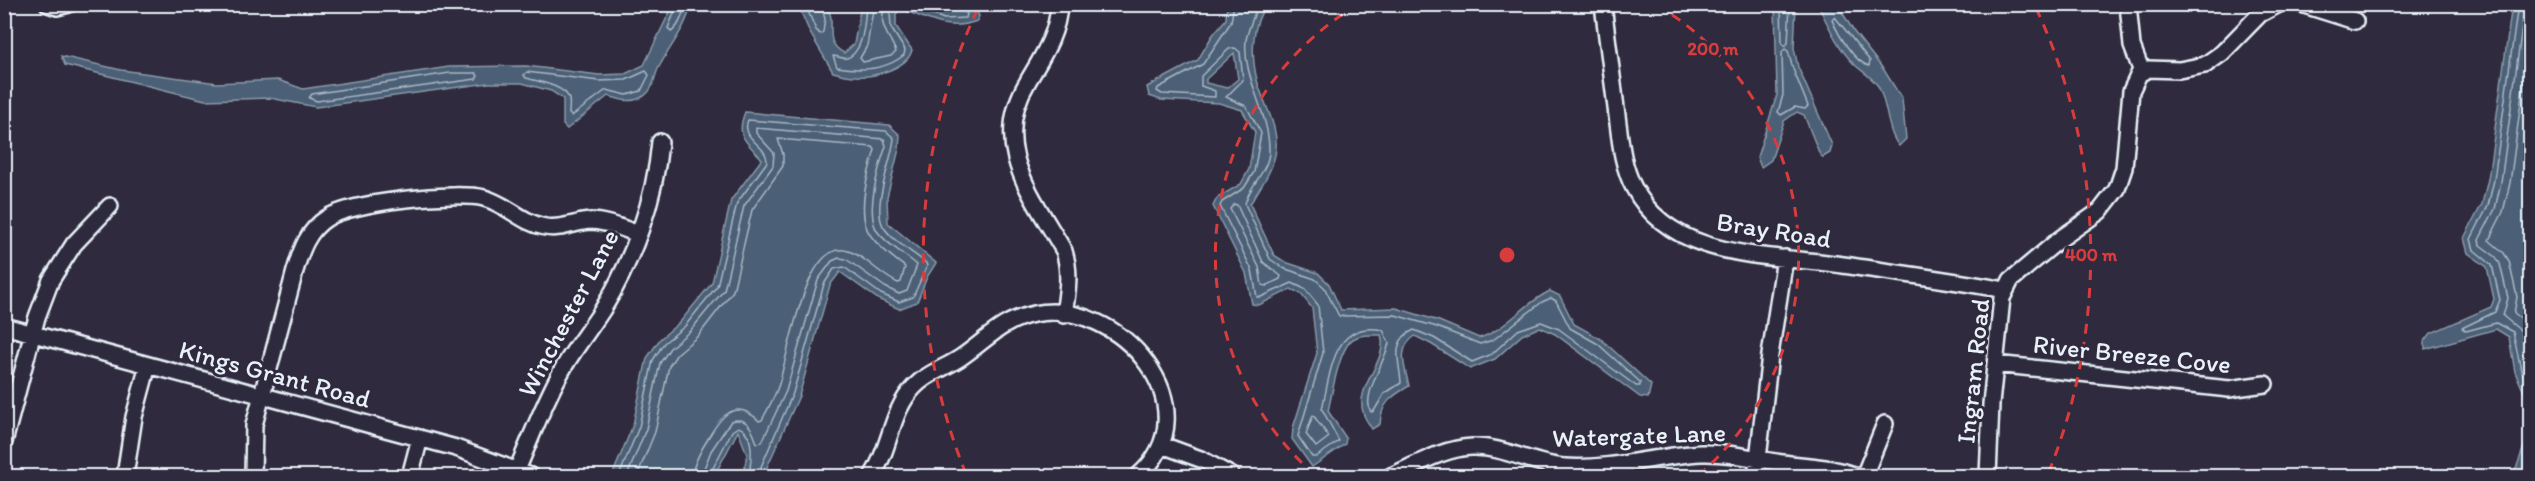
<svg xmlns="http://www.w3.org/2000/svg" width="2535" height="481" viewBox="0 0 2535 481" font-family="Itim,sans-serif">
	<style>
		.water { fill: #4b6076; stroke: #8a9aaa; stroke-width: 1.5; fill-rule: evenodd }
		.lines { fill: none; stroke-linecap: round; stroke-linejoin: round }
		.shore { stroke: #a9b7c4; stroke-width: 1.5 }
		.minor-casing { stroke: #e8f1f8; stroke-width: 20 }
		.minor { stroke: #2f2a3d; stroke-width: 15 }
		.ring { fill: none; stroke: #d83c3d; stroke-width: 3; stroke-dasharray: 10 8 }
		.labels { text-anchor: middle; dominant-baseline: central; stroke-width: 6; stroke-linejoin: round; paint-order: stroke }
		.street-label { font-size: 26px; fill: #e8f1f8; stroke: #2f2a3d }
		.centre { fill: #d83c3d; stroke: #2f2a3d; stroke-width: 3 }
		.ring-label { font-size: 18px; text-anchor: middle; font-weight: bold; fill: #d83c3d; stroke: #2f2a3d; stroke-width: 6; stroke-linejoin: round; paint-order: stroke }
	</style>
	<rect width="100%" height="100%" fill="#2f2a3d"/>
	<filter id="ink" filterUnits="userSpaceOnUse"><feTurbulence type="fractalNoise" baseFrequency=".0167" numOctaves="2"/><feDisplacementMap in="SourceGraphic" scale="12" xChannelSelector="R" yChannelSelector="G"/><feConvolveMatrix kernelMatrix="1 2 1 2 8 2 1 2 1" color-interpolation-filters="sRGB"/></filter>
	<g filter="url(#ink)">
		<!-- water -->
		<path class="water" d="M673,5h18c-5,23 -21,41 -32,62 -5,9 -5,23 -15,29 -13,8 -23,4 -36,0l-41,33 -4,-4v-26l-12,-8 -29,-8h-34l-172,24 -46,-9 -65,2 -140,-35 -4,-9 60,14 96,13 61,-3 25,9 146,-22 77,-1 73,9 26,-1 19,-9z
			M798,5h28c2,4 5,9 5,14 1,14 -4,25 13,34l10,-9 7,-39 91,-1 24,5 3,7 -2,5c-30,11 -48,-2 -76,-12l-5,5v12l16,24c-4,18 -39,28 -56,26 -8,0 -16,-2 -23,-4l-23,-39z
			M1227,5h39c-15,21 -15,50 -9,75 6,24 24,48 18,75 -4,18 -15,33 -25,49l24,51 11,7 33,11 11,11 12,26 55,-2 43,13 40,17c27,-8 45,-35 71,-47l10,5 14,28 27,15 50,46 -3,13 -8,-1 -85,-63 -15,-7 -18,8 -27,24 -25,10 -39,-25 -16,-8c-19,13 -10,31 -6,50 -17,10 -28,17 -29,38l-8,5c-3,-5 -8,-11 -9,-17 -8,-27 26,-51 18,-77 -10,0 -20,-1 -28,4 -14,9 -21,55 -25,72l18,27 -1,6 -33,23 -20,-28 1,-11 24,-75 -5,-45 -11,-14 -10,-5 -32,16 -7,-1 -6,-31 -33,-67 4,-8 24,-14 8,-15 6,-37 -13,-22 -23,-7 -58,-3 -12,-4 -2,-9 51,-27 14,-24 14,-17zM1234,53l4,26 -11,9 -21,-5v-4z
			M1775,5h21l-2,43 4,19 34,78 -2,8 -7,4 -3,-2 -16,-40 -7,-3 -13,9 -13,39 -10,7 -4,-10 20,-62z
			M1818,5h20l16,27 30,38 18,29 4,40 -7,7c-13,-16 -11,-42 -21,-60 -6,-9 -17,-15 -24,-22 -16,-16 -26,-39 -36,-59z
			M2512,5h18v471h-20l7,-10 13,-36 -2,-29 -13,-29 -6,-35 -13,-8 -71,20v-8l6,-8 60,-26 3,-8 -7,-32 -19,-14 -4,-15 18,-34 6,-25z
			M745,112l144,13 11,10 -1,14 -12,48 1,26 48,40 -9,14 -10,25 -18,7 -21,-10 -38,-27 -10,13 -31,111 -36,80h-20l4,-22 -9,-23 -24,45h-102l21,-51 14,-67 13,-19 20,-17 32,-39 19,-83 31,-41c-16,-18 -27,-22 -17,-47z"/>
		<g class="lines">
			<!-- shore -->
			<path class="shore" d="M678,4l-10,24 3,4c8,-5 12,-18 14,-28
				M805,4l11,26 4,4 3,-2 2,-13 -4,-15
				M866,4c-1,16 -2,48 -19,54 -5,1 -10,-2 -14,-2l4,11c23,4 49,3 67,-12l1,-5 -14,-22 -1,-16 8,-8
				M874,4l-7,42 -7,12 3,4 28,-6 5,-4c-6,-16 -21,-29 -9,-48
				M906,4l38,15 22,-1 1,-4 -5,-5 -1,-5
				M1234,4l-3,18 -28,42 -45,24 -1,3 5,3 53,3v-6l-14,-5v-10l28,-27 6,-1 5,4 3,28 -17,17 20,9 15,27 -7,39 -10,16 -22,14 -2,4 32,64 5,27h4l31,-14 13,6 13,16 5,48 -25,83 14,21h4l23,-16 -17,-32c9,-36 10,-89 61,-79l6,13c-4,19 -28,53 -18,69l3,-1 10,-17 17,-11c-1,-21 -12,-42 13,-53l20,8 38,24 20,-8 26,-24 23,-8 18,7 77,57h4v-4l-42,-38 -28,-16 -14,-27 -5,-3 -9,4 -49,38 -13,4 -43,-17 -42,-12 -56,1 -15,-29 -9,-8 -32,-11 -13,-9 -25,-55c4,-19 25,-34 24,-55 0,-37 -27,-72 -23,-109 2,-11 8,-24 12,-36
				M1781,4l1,39 3,3 3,-3 2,-39
				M2518,4l-24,176 -6,26 -17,33 3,11 18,15 8,35 -5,12 -33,16 4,3 30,-8 17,9 8,38 9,21
				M2525,4l-24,178 -6,27 -16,31 1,5 16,12 4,7 8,34 -5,18 18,15 9,42
				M1835,17l35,44 -1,5c-15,-4 -31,-32 -37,-46z
				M2530,35l-20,148 -7,29 -14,28 15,13 5,8 8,36 -3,16 11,8 5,9
				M1785,49l3,2 5,18 15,37 -3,3 -10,-2 -14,8 -3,-3 5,-17 -1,-43z
				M646,71l3,4 -8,16 -14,4 -21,-5 -34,26 -3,-2c0,-5 1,-11 0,-15 -3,-13 -32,-18 -43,-21l-2,-3 3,-3 72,9 27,-1z
				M450,73h26l2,3 -2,3 -159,22 -8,-3 3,-4z
				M1234,204l3,1 26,57 18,14 -1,3 -14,7 -4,-1 -3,-18 -29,-58z
				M1313,415l16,22 -13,10 -10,-13z
				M619,476l20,-49 14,-67 11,-17 21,-17 32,-40 20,-83 30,-41c1,-17 -27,-22 -19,-42l138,11 8,7c-2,23 -22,67 -11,88 9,15 30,26 43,37l1,3 -14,31 -14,5 -18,-8 -37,-27 -10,2 -10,15 -31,109 -36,83
				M627,476l19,-47 14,-66 10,-15 20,-17 34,-41 20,-84 29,-40 1,-13 -18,-20v-5l128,11 2,7c-7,20 -21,66 -9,85 10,14 28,23 40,34l-10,26 -8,3 -14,-7 -39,-28 -7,-1 -7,3 -14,19 -32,111 -24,51 -5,1c-5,-14 -9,-27 -26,-22l-20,30 -10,25
				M637,476l18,-44 14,-66 8,-12 21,-18 35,-45 19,-81 31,-44v-12l-5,-15 95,8 2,3c-7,22 -20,66 -4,86 9,13 23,22 34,31l-4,15 -3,1c-17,-7 -37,-31 -54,-33 -40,-6 -56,108 -66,137 -4,11 -10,22 -16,33l-3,1c-25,-26 -41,-1 -53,21 -6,10 -13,22 -14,34
				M709,476l23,-45 6,-4c18,6 13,35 11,49"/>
			<defs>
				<path id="minor" d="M48,4l9,3 12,-3
					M1059,4c-1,30 -17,53 -31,77 -39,65 4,114 36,170 7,22 3,42 0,64
					M1603,4c4,35 9,70 13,104 4,27 5,56 18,80 39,74 138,66 209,77 54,8 108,15 162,25
					M2128,4l4,42 10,26
					M2301,4l54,17
					M4,326l452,122 75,28
					M1995,364l234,25 36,-5
					M4,442l33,-125 14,-37 23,-36 36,-38
					M1162,445l41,15 29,16
					M517,470c14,-32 26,-65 43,-96 12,-23 29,-43 43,-65 30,-50 52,-109 57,-167
					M125,476l9,-59 14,-52
					M253,476l1,-51 41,-154c6,-21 13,-41 32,-53 23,-16 130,-27 157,-20 23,6 38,25 61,29 16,3 30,-5 45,-6 17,0 33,8 49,13
					M410,476l10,-38
					M872,476c19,-28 18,-64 42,-89 13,-14 31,-19 46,-29 27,-18 40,-37 74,-44 85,-18 181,95 104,162
					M1391,476c25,-11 53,-28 81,-29 32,-1 61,18 93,20 46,3 90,-11 136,-14 28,-1 54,6 81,10 29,4 47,3 75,13
					M1756,476l14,-121 15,-97
					M1864,476l21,-52
					M1988,476l3,-72 11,-106 9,-18 49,-41 40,-28 17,-22 7,-21 7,-77 8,-17 9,-5 31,1 26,-5 17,-12 38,-39 19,-10"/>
			</defs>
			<!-- minor casing -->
			<use href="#minor" class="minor-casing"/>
			<!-- minor -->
			<use href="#minor" class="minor"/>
		</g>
	</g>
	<!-- distance rings -->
	<g class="ring">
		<path d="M1315 475A292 292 0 0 1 1357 5M1657 5A292 292 0 0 1 1699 475"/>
		<path d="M966 474A584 584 0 0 1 978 8M2036 8A584 584 0 0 1 2048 474"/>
	</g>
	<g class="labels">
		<!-- street labels -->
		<g class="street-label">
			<text transform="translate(1774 230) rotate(9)">Bray Road</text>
			<text transform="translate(568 313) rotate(-62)">Winchester Lane</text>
			<text transform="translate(2132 354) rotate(6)">River Breeze Cove</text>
			<text transform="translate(1973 371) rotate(-84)">Ingram Road</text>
			<text transform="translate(275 374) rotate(15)">Kings Grant Road</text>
			<text transform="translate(1639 435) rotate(-2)">Watergate Lane</text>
		</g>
	</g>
	<circle cx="1507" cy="255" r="9" class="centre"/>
	<g class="ring-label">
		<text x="1713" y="55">200 m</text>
		<text x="2091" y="261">400 m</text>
	</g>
	<!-- margin -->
	<rect width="2535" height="481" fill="none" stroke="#2f2a3d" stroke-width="24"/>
	<rect x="12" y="12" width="2511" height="457" fill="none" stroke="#e8f1f8" stroke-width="2" filter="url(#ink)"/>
</svg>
